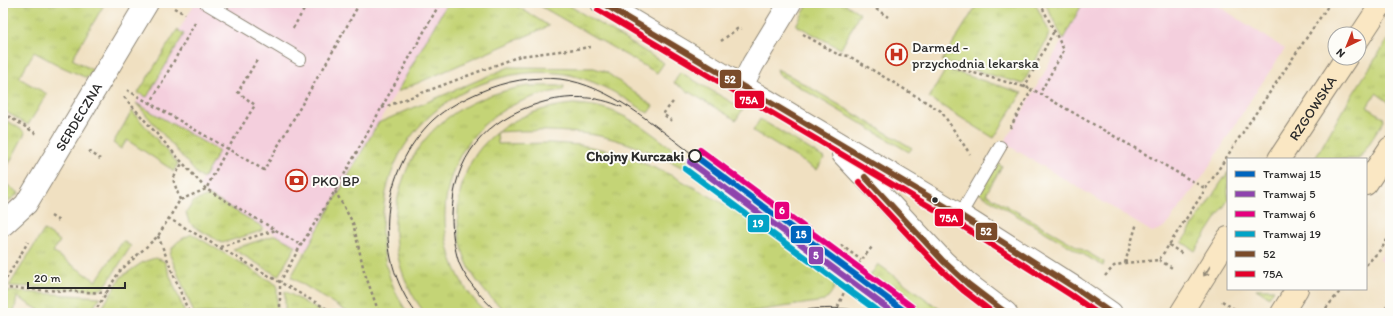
<svg xmlns="http://www.w3.org/2000/svg" width="1393" height="316" viewBox="0 0 1393 316" font-family="Itim,sans-serif">
	<style>
		.built { fill: #f4cfdd }
		.grass { fill: url(#grass-tufts); stroke: #788050 }
		.lines { fill: none; stroke-linecap: round; stroke-linejoin: round }
		.service-casing { stroke: #8e8676; stroke-width: 14 }
		.minor-casing { stroke: #8e8676; stroke-width: 24 }
		.tertiary-casing { stroke: #8e8676; stroke-width: 24 }
		.secondary-casing { stroke: #8e8676; stroke-width: 24 }
		.path { stroke: #8e8676; stroke-width: 2.5; stroke-dasharray: 3 3; stroke-linecap: butt }
		.service { stroke: #fff; stroke-width: 12 }
		.minor { stroke: #fff; stroke-width: 22 }
		.tertiary { stroke: #fff; stroke-width: 22 }
		.secondary { stroke: #fae7c3; stroke-width: 22 }
		.tram { stroke: #2b2b2b; stroke-width: 1 }
		.bus-1-casing { stroke: #fdfcf7; stroke-width: 9 }
		.bus-2-casing { stroke: #fdfcf7; stroke-width: 9 }
		.bus-1 { stroke: #7a4b2a; stroke-width: 6 }
		.bus-2 { stroke: #e4002b; stroke-width: 6 }
		.tram-1-casing { stroke: #fdfcf7; stroke-width: 9 }
		.tram-2-casing { stroke: #fdfcf7; stroke-width: 9 }
		.tram-3-casing { stroke: #fdfcf7; stroke-width: 9 }
		.tram-4-casing { stroke: #fdfcf7; stroke-width: 9 }
		.tram-1 { stroke: #0065bd; stroke-width: 6 }
		.tram-2 { stroke: #8e44ad; stroke-width: 6 }
		.tram-3 { stroke: #e5007d; stroke-width: 6 }
		.tram-4 { stroke: #02a3c6; stroke-width: 6 }
		.oneway { stroke: #928977 }
		.stop-dot { fill: #fdfcf7; stroke: #2b2b2b; stroke-width: 2 }
		.bus-dot { fill: #2b2b2b; stroke: #fdfcf7; stroke-width: 1.5 }
		.labels { text-anchor: middle; dominant-baseline: central; stroke-width: 4; stroke-linejoin: round; paint-order: stroke }
		.poi-label { font-size: 14px; fill: #2b2b2b; stroke: #fdfcf7; text-anchor: start }
		.street-label { font-size: 14px; fill: #2b2b2b; stroke: #fdfcf7 }
		.stop-label { font-size: 14px; font-weight: bold; fill: #2b2b2b; stroke: #fdfcf7; text-anchor: end }
		.line-badge { stroke: #fdfcf7; stroke-width: 1.5 }
		.badge-label { font-size: 11px; text-anchor: middle; font-weight: bold; fill: #fff }
	</style>
	<defs>
		<pattern id="grass-tufts" width="24" height="20" patternUnits="userSpaceOnUse"><rect width="24" height="20" fill="#c4d476"/><path d="M3 7l-1-3M5 7V3M7 7l1-3M15 17l-1-3M17 17v-4M19 17l1-3" fill="none" stroke="#a9b666"/></pattern>
	</defs>
	<rect width="100%" height="100%" fill="#fdfcf7"/>
	<filter id="ink" filterUnits="userSpaceOnUse"><feTurbulence type="fractalNoise" baseFrequency=".025" numOctaves="2"/><feDisplacementMap in="SourceGraphic" scale="8" xChannelSelector="R" yChannelSelector="G"/><feConvolveMatrix kernelMatrix="1 2 1 2 8 2 1 2 1" color-interpolation-filters="sRGB"/></filter>
	<filter id="wash" filterUnits="userSpaceOnUse"><feTurbulence type="fractalNoise" baseFrequency=".012" numOctaves="4" result="noise"/><feDisplacementMap in="SourceGraphic" scale="16" xChannelSelector="R" yChannelSelector="G"/><feGaussianBlur stdDeviation="0.9" result="paint"/><feColorMatrix in="noise" values="0 0 0 0 0 0 0 0 0 0 0 0 0 0 0 0 0 1.4 0 .05"/><feComposite in="paint" operator="in"/></filter>
	<g filter="url(#wash)">
		<rect width="100%" height="100%" fill="#f0e0c1"/>
		<!-- built -->
		<path class="built" d="M195,3h249l2,2 -141,247 -95,-56 -11,-9 4,-9 -5,-3 -62,-72z
			M1083,3h131l71,46 -32,47 -49,79 -39,52 -13,5 -148,-89 29,-50z
			M1390,245v21l-11,-7z"/>
		<!-- grass -->
		<path class="grass" d="M3,3h102l-33,56 22,12 -7,7 -25,-11 -28,-15 -15,26 28,16 -19,31 -25,-15z
			M463,3h49l37,23 -152,66 49,-87z
			M535,3h30l99,60 -7,10z
			M809,3h34l17,10 -19,36 -45,-24z
			M978,3h57l15,30 -27,51 -81,-23z
			M1045,3h38l-20,36z
			M177,30l7,4 -37,63 -9,-4z
			M1390,36v67l-14,-10 -9,14 16,10 1,4 -25,38h-44l27,-48z
			M509,67l85,1 12,4 47,34 -5,7c-28,-18 -56,-36 -90,-40 -59,-6 -123,23 -154,74 -14,22 -21,51 -22,78 -1,31 8,63 26,88h-59l-58,-36 87,-154z
			M777,69l17,9 118,70 -3,4 -130,-77z
			M946,69l76,24 -28,45 -65,-40z
			M680,72l63,37 -7,11 -62,-37z
			M529,86h35l-1,4c-31,5 -62,16 -84,40 -49,50 -44,137 8,183h-62c-21,-26 -32,-60 -30,-93 6,-79 59,-123 134,-134z
			M136,103l83,48 -16,28 -5,-4z
			M573,104c29,1 46,8 70,23l108,79c-48,-27 -101,-61 -156,-71 -33,-5 -65,-5 -98,-3l1,12 52,-1 31,2 29,6 28,10 35,15 135,74 26,17 4,8c-2,11 -6,19 -14,26l-83,12h-232c-13,-9 -25,-21 -34,-35 -26,-40 -23,-104 13,-138 23,-22 53,-33 85,-36z
			M132,111l46,53 -5,8 -2,-3 -44,-29 -6,9 -8,-6z
			M3,118l19,12 3,3 -22,42z
			M760,119l64,39 -7,12 -64,-39z
			M995,162l7,4 -16,28 118,68 -1,4 -126,-74z
			M1228,172v28l-33,51 -13,-9z
			M3,182l16,11 -11,9 -5,2z
			M210,196l53,31 -2,4 -39,12 -29,-17 -4,-4 -3,-9 8,-12z
			M44,230l16,11 -7,11 43,29 27,-40 8,5 -27,42 -5,2 -90,-4z
			M192,234l85,51v28h-83l-24,-58c2,-12 11,-16 22,-21z
			M276,235l20,11 -18,30 -45,-27z
			M155,258l9,3 21,52h-86l22,-36 22,-15z
			M878,264l67,49h-26l-49,-37z
			M1256,289h18l-5,8z
			M6,291l94,6 -10,16h-46l-27,-16 -3,16h-11v-16z
			M285,291l38,22h-38z"/>
	</g>
	<g filter="url(#ink)">
		<g class="lines">
			<defs>
				<path id="service" d="M206,3l94,56
					M960,215l40,-68"/>
				<g id="minor">
					<path d="M742,86l11,-22 37,-61"/>
					<path id="s1" d="M3,225l23,-21 121,-201"/>
				</g>
				<path id="tertiary" d="M602,3l358,212 115,73 36,25
					M843,154l100,107 25,23 38,29"/>
				<g id="secondary">
					<path d="M1359,38l23,-35"/>
					<path id="s2" d="M1279,159l67,-101"/>
					<path d="M1366,184l24,-36"/>
					<path d="M1181,313l47,-75"/>
					<path d="M1282,313l15,-24"/>
				</g>
			</defs>
			<!-- service casing -->
			<use href="#service" class="service-casing"/>
			<!-- minor casing -->
			<use href="#minor" class="minor-casing"/>
			<!-- tertiary casing -->
			<use href="#tertiary" class="tertiary-casing"/>
			<!-- secondary casing -->
			<use href="#secondary" class="secondary-casing"/>
			<!-- path -->
			<path class="path" d="M1040,3l24,47 -24,43
				M174,8l11,6
				M876,9l12,8
				M293,28l15,-25
				M803,34l34,20 12,2 92,55 29,43
				M721,41l16,-12 5,-1
				M934,62l98,27
				M323,69l35,-63 -5,-3
				M1024,88l30,-57
				M127,90l137,80 56,-97
				M124,97l82,92 95,56
				M150,104l45,-81
				M382,108l138,-52 71,-9
				M3,113l34,21
				M672,121l-9,-7 10,-12
				M1010,128l22,-39 174,100
				M89,151l11,8
				M335,191l18,32 11,48 15,42
				M180,200l-7,-21 10,-17
				M51,216l8,5
				M168,218l166,95
				M158,236l31,77
				M841,245l20,15
				M1169,245l15,10
				M220,247l56,-17
				M1159,260l15,9
				M1125,263l12,-40
				M1366,265l16,-17 8,-13
				M1105,276l9,-10 11,-3 34,-3 86,-131 85,-126
				M3,284l25,-42
				M3,288l103,5
				M1222,301l18,12
				M94,313l25,-41 39,-36 22,-36 26,-11 18,-34 31,-50 -17,-13 19,-32
				M280,313v-31l21,-37 34,-54 105,-188
				M837,313l1,-6 14,-35 20,-25
				M1322,313l20,-24
				M1383,313l7,-13"/>
			<!-- service -->
			<use href="#service" class="service"/>
			<!-- minor -->
			<use href="#minor" class="minor"/>
			<!-- tertiary -->
			<use href="#tertiary" class="tertiary"/>
			<!-- secondary -->
			<use href="#secondary" class="secondary"/>
			<!-- tram -->
			<path class="tram" d="M416,313c-44,-59 -36,-142 17,-193 13,-12 31,-21 47,-28 25,-11 53,-16 80,-13 50,6 96,48 135,77
				M498,313c-15,-14 -31,-31 -39,-50 -5,-16 -7,-31 -7,-48 1,-57 33,-96 88,-112 27,-8 56,-8 82,4
				M780,313c30,-4 59,-8 90,0"/>
			<defs>
				<path id="bus-1" d="M602,3l358,212 115,73 36,25
					M865,177l78,84 25,23 38,29"/>
				<path id="bus-2" d="M598,10l358,212 115,73 26,18
					M859,182l79,85 25,23 30,23"/>
			</defs>
			<!-- bus-1 casing -->
			<use href="#bus-1" class="bus-1-casing"/>
			<!-- bus-2 casing -->
			<use href="#bus-2" class="bus-2-casing"/>
			<!-- bus-1 -->
			<use href="#bus-1" class="bus-1"/>
			<!-- bus-2 -->
			<use href="#bus-2" class="bus-2"/>
			<defs>
				<path id="tram-1" d="M695,156l212,157"/>
				<path id="tram-2" d="M690,162l204,151"/>
				<path id="tram-3" d="M700,150l212,157"/>
				<path id="tram-4" d="M685,169l195,144"/>
			</defs>
			<!-- tram-1 casing -->
			<use href="#tram-1" class="tram-1-casing"/>
			<!-- tram-2 casing -->
			<use href="#tram-2" class="tram-2-casing"/>
			<!-- tram-3 casing -->
			<use href="#tram-3" class="tram-3-casing"/>
			<!-- tram-4 casing -->
			<use href="#tram-4" class="tram-4-casing"/>
			<!-- tram-1 -->
			<use href="#tram-1" class="tram-1"/>
			<!-- tram-2 -->
			<use href="#tram-2" class="tram-2"/>
			<!-- tram-3 -->
			<use href="#tram-3" class="tram-3"/>
			<!-- tram-4 -->
			<use href="#tram-4" class="tram-4"/>
		</g>
		<!-- one-way arrows -->
		<defs><path id="oneway-shaft" d="M-6 0H5M1.5-3L5.5 0L1.5 3" fill="none" stroke-width="1.6" stroke-linecap="round" stroke-linejoin="round"/></defs>
		<use class="oneway" href="#oneway-shaft" transform="translate(1207 271) rotate(123)"/>
	</g>
	<!-- icons -->
	<defs>
		<symbol id="hospital-ring" viewBox="-11 -11 22 22"><circle r="9.5" fill="#fdfcf7" stroke="#c8321e" stroke-width="1.5"/><path d="M-5-5h3v3.5h4V-5h3V5h-3V1.5h-4V5h-3Z" fill="#c8321e"/></symbol>
		<symbol id="bank-ring" viewBox="-11 -11 22 22"><circle r="9.5" fill="#fdfcf7" stroke="#c8321e" stroke-width="1.5"/><path d="M-6-4H6V4H-6ZM0-2.3a2.3 2.3 0 1 0 0 4.6a2.3 2.3 0 1 0 0-4.6Z" fill="#c8321e"/></symbol>
	</defs>
	<g fill-rule="evenodd">
		<use href="#hospital-ring" x="884" y="42" width="25" height="25"/>
		<use href="#bank-ring" x="284" y="168" width="25" height="25"/>
	</g>
	<!-- markers -->
	<circle class="stop-dot" cx="695" cy="156" r="6"/>
	<circle class="bus-dot" cx="935" cy="200" r="3.5"/>
	<g class="labels">
		<!-- poi labels -->
		<g class="poi-label">
			<text x="912" y="47">Darmed -<tspan x="912" dy="16">przychodnia lekarska</tspan></text>
			<text x="312" y="181">PKO BP</text>
		</g>
		<!-- street labels -->
		<g class="street-label">
			<text stroke="none"><textPath href="#s2" startOffset="61">RZGOWSKA</textPath></text>
			<text stroke="none"><textPath href="#s1" startOffset="133">SERDECZNA</textPath></text>
		</g>
		<!-- stop labels -->
		<g class="stop-label">
			<text x="684" y="156">Chojny Kurczaki</text>
		</g>
	</g>
	<g class="line-badge">
		<rect x="719" y="69" width="23" height="20" rx="4" fill="#7a4b2a"/>
		<rect x="734" y="90" width="31" height="19" rx="4" fill="#e4002b"/>
		<rect x="774" y="201" width="16" height="19" rx="4" fill="#e5007d"/>
		<rect x="934" y="208" width="30" height="19" rx="4" fill="#e4002b"/>
		<rect x="747" y="214" width="23" height="19" rx="4" fill="#02a3c6"/>
		<rect x="975" y="222" width="23" height="19" rx="4" fill="#7a4b2a"/>
		<rect x="790" y="225" width="22" height="19" rx="4" fill="#0065bd"/>
		<rect x="808" y="246" width="16" height="19" rx="4" fill="#8e44ad"/>
	</g>
	<g class="badge-label">
		<text x="730" y="83">52</text>
		<text x="749" y="104">75A</text>
		<text x="782" y="214">6</text>
		<text x="949" y="222">75A</text>
		<text x="758" y="227">19</text>
		<text x="986" y="235">52</text>
		<text x="801" y="238">15</text>
		<text x="816" y="259">5</text>
	</g>
	<!-- margin -->
	<rect width="1393" height="316" fill="none" stroke="#fdfcf7" stroke-width="16"/>
	<!-- legend -->
	<rect x="1227" y="158" width="140" height="132" fill="#fdfcf7" stroke="#a9a8a5"/>
	<rect x="1235" y="171" width="20" height="6" fill="#0065bd" stroke="#a9a8a5"/>
	<text x="1263" y="178" font-size="12" fill="#2b2b2b">Tramwaj 15</text>
	<rect x="1235" y="191" width="20" height="6" fill="#8e44ad" stroke="#a9a8a5"/>
	<text x="1263" y="198" font-size="12" fill="#2b2b2b">Tramwaj 5</text>
	<rect x="1235" y="211" width="20" height="6" fill="#e5007d" stroke="#a9a8a5"/>
	<text x="1263" y="218" font-size="12" fill="#2b2b2b">Tramwaj 6</text>
	<rect x="1235" y="231" width="20" height="6" fill="#02a3c6" stroke="#a9a8a5"/>
	<text x="1263" y="238" font-size="12" fill="#2b2b2b">Tramwaj 19</text>
	<rect x="1235" y="251" width="20" height="6" fill="#7a4b2a" stroke="#a9a8a5"/>
	<text x="1263" y="258" font-size="12" fill="#2b2b2b">52</text>
	<rect x="1235" y="271" width="20" height="6" fill="#e4002b" stroke="#a9a8a5"/>
	<text x="1263" y="278" font-size="12" fill="#2b2b2b">75A</text>
	<!-- north arrow -->
	<g transform="translate(1347 46) rotate(223)"><circle r="19" fill="#fdfcf7" stroke="#a9a8a5"/>
	<path d="M0-3L7 15L0 10L-7 15Z" fill="#c8321e"/>
	<text y="-6" font-size="11" font-weight="bold" text-anchor="middle" fill="#2b2b2b">N</text>
	</g>
	<!-- scale -->
	<path d="M28 282v6h97v-6" fill="none" stroke="#2b2b2b" stroke-width="2"/>
	<text x="34" y="282" font-size="12" fill="#2b2b2b" stroke="#fdfcf7" stroke-width="3" paint-order="stroke">20 m</text>
</svg>
